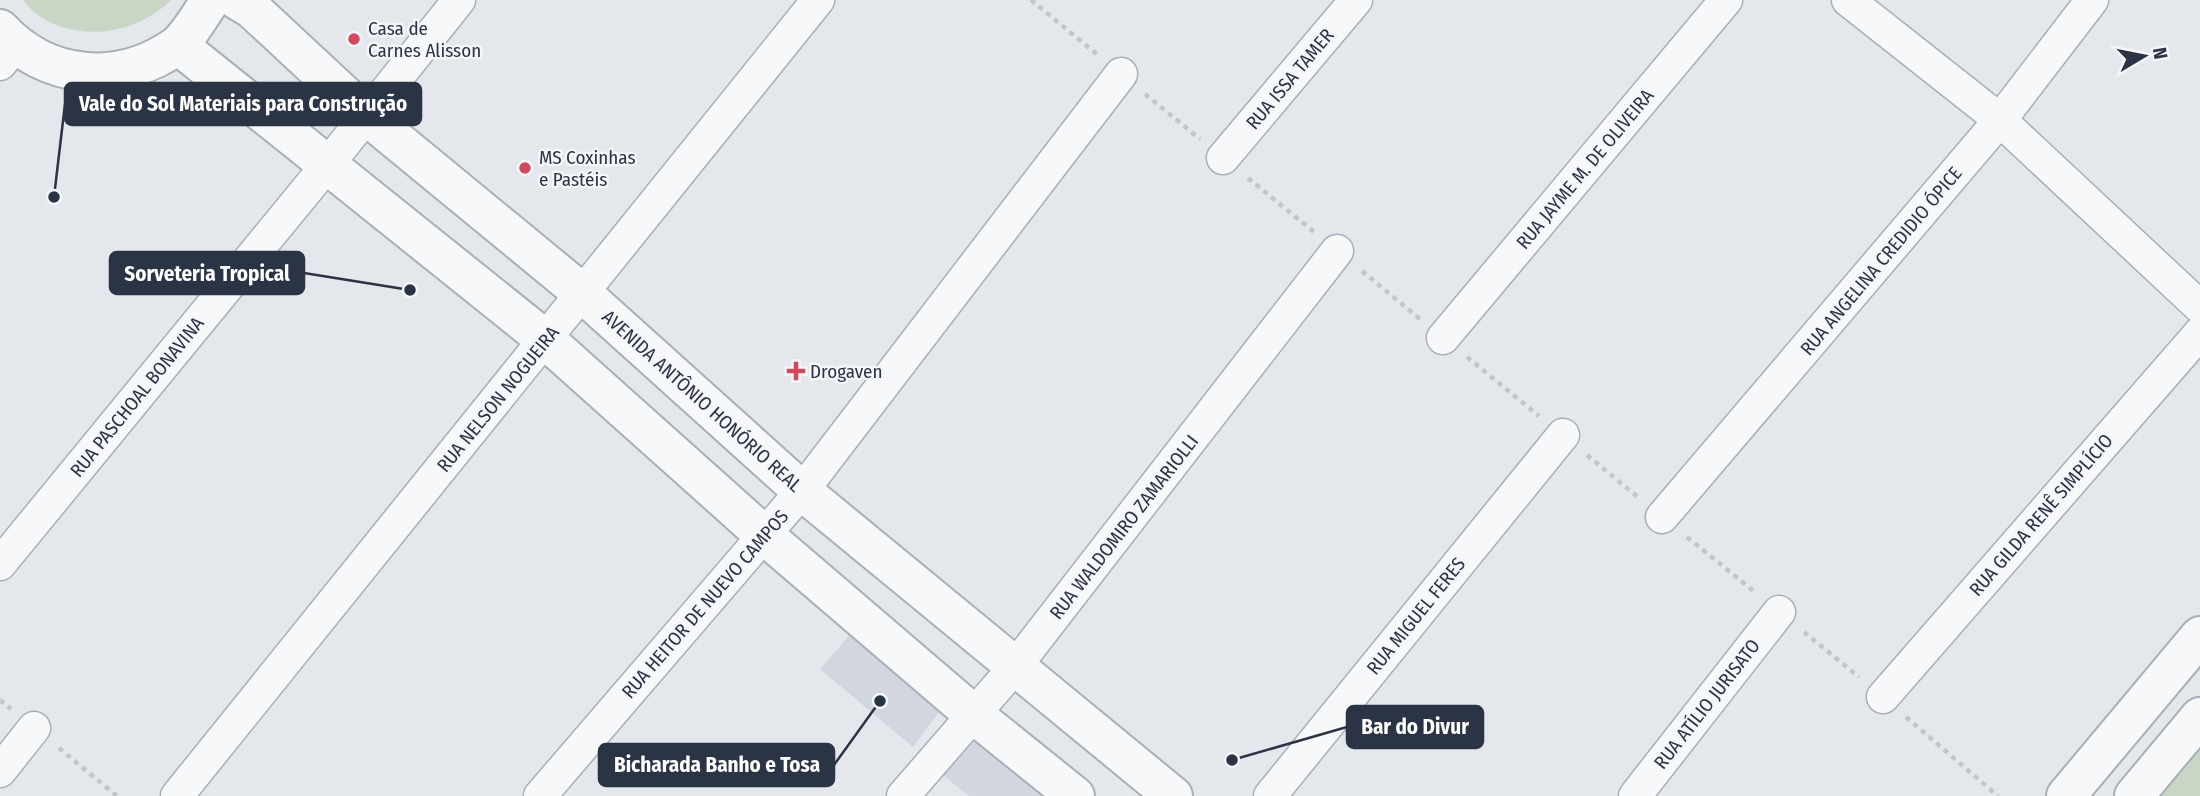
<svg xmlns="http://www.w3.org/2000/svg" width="2200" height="796" viewBox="0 0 2200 796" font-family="'Fira Sans Condensed',sans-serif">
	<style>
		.built { fill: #d2d6de }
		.green { fill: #c9d6c5 }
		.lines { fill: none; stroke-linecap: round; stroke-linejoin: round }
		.minor-casing { stroke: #a9aeb7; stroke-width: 35 }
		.tertiary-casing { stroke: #a9aeb7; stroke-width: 42 }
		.path { stroke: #c2c5cb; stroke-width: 4.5; stroke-dasharray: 5 5; stroke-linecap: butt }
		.minor { stroke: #f7f8fa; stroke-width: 32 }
		.tertiary { stroke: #f7f8fa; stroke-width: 38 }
		.poi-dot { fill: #d1495b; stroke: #f4f6f9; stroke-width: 2.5 }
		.labels { text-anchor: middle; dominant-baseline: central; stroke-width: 5; stroke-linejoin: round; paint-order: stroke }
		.poi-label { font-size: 19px; fill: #2b3445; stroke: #f4f6f9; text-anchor: start }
		.street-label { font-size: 19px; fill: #2b3445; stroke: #f4f6f9 }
		.leader { fill: none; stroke: #2b3445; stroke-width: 2.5 }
		.callout-dot { fill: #2b3445; stroke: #f4f6f9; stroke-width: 2.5 }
		.callout { fill: #2b3445; stroke: #2b3445; stroke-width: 2.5 }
		.callout-label { font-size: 21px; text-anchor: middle; font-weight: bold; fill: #fff }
	</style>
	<rect width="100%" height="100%" fill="#e4e7ec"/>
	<!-- built -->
	<path class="built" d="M861,622l79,89 -27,36 -93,-78z
		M967,726l104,70h-102l-34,-27z"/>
	<!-- green -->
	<path class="green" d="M23,0h148c-34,34 -91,43 -132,16 -6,-4 -11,-11 -16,-16z
		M2200,731v65h-53z"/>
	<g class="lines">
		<defs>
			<path id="minor" d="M1848,0l152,120 200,187
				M0,64l15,-18
				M1223,158l133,-158
				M1443,338l283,-338
				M1662,517l338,-397 92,-120
				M0,564l328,-400 131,-164
				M1883,697l317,-364
				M0,771l34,-43
				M177,796l641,-796
				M540,796l262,-305 319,-417
				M903,796l111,-128 323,-417
				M1270,796l293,-361
				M1635,796l144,-184"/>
			<path id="tertiary" d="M237,0l15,9 115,107 214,176 221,199 371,305
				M0,29c47,51 118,57 175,18 13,-9 26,-34 36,-47
				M178,45l368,295 218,195 209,179 102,82
				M2066,796l134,-160
				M2134,796l66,-79"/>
		</defs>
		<!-- minor casing -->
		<use href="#minor" class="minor-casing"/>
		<!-- tertiary casing -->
		<use href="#tertiary" class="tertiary-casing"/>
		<!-- path -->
		<path class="path" d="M1031,0l67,55
			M1145,94l55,45
			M1248,178l66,54
			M1362,271l58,48
			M1467,357l72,59
			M1587,455l52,43
			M1687,537l69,56
			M1804,632l55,45
			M0,700l11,9
			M1906,717l92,79
			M59,748l58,48"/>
		<!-- minor -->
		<use href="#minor" class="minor"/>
		<!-- tertiary -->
		<use href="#tertiary" class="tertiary"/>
	</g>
	<!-- markers -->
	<g class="poi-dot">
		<circle cx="354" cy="39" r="7"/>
		<circle cx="525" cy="168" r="7"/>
		<path d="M792.5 360.5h7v7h7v7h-7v7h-7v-7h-7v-7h7z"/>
	</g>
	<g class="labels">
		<!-- poi labels -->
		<g class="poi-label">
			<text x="368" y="28">Casa de<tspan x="368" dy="22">Carnes Alisson</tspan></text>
			<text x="539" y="157">MS Coxinhas<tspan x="539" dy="22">e Pastéis</tspan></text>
			<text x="810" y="371">Drogaven</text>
		</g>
		<!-- street labels -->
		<g class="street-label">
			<text transform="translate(1290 79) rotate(-50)">RUA ISSA TAMER</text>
			<text transform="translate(1585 169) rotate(-50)">RUA JAYME M. DE OLIVEIRA</text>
			<text transform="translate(1881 261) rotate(-50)">RUA ANGELINA CREDIDIO ÓPICE</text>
			<text transform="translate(137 397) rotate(-51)">RUA PASCHOAL BONAVINA</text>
			<text transform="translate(498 399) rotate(-51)">RUA NELSON NOGUEIRA</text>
			<text transform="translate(702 401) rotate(42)">AVENIDA ANTÔNIO HONÓRIO REAL</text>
			<text transform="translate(2041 515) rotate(-49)">RUA GILDA RENÊ SIMPLÍCIO</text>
			<text transform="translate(1124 527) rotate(-52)">RUA WALDOMIRO ZAMARIOLLI</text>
			<text transform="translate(705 604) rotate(-49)">RUA HEITOR DE NUEVO CAMPOS</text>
			<text transform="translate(1416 616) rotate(-51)">RUA MIGUEL FERES</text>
			<text transform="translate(1707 704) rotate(-52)">RUA ATÍLIO JURISATO</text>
		</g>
	</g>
	<!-- callouts -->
	<path class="leader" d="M54 197L65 104M410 290L304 273M1232 760L1347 727M880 701L834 765"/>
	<g class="callout-dot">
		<circle cx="54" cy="197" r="7"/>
		<circle cx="410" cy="290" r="7"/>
		<circle cx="1232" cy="760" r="7"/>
		<circle cx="880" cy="701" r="7"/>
	</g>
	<g class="callout">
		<rect x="65" y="83" width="356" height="42" rx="7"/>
		<rect x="110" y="252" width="194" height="42" rx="7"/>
		<rect x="1347" y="706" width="136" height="42" rx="7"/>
		<rect x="599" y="744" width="235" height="42" rx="7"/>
	</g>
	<g class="callout-label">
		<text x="243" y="111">Vale do Sol Materiais para Construção</text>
		<text x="207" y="281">Sorveteria Tropical</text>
		<text x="1415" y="734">Bar do Divur</text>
		<text x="717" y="772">Bicharada Banho e Tosa</text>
	</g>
	<!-- north arrow -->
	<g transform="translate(2144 56) rotate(80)" stroke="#f4f6f9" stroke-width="5" paint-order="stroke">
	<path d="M0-5L12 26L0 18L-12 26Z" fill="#2b3445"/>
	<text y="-10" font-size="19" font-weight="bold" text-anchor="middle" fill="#2b3445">N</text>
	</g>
</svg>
